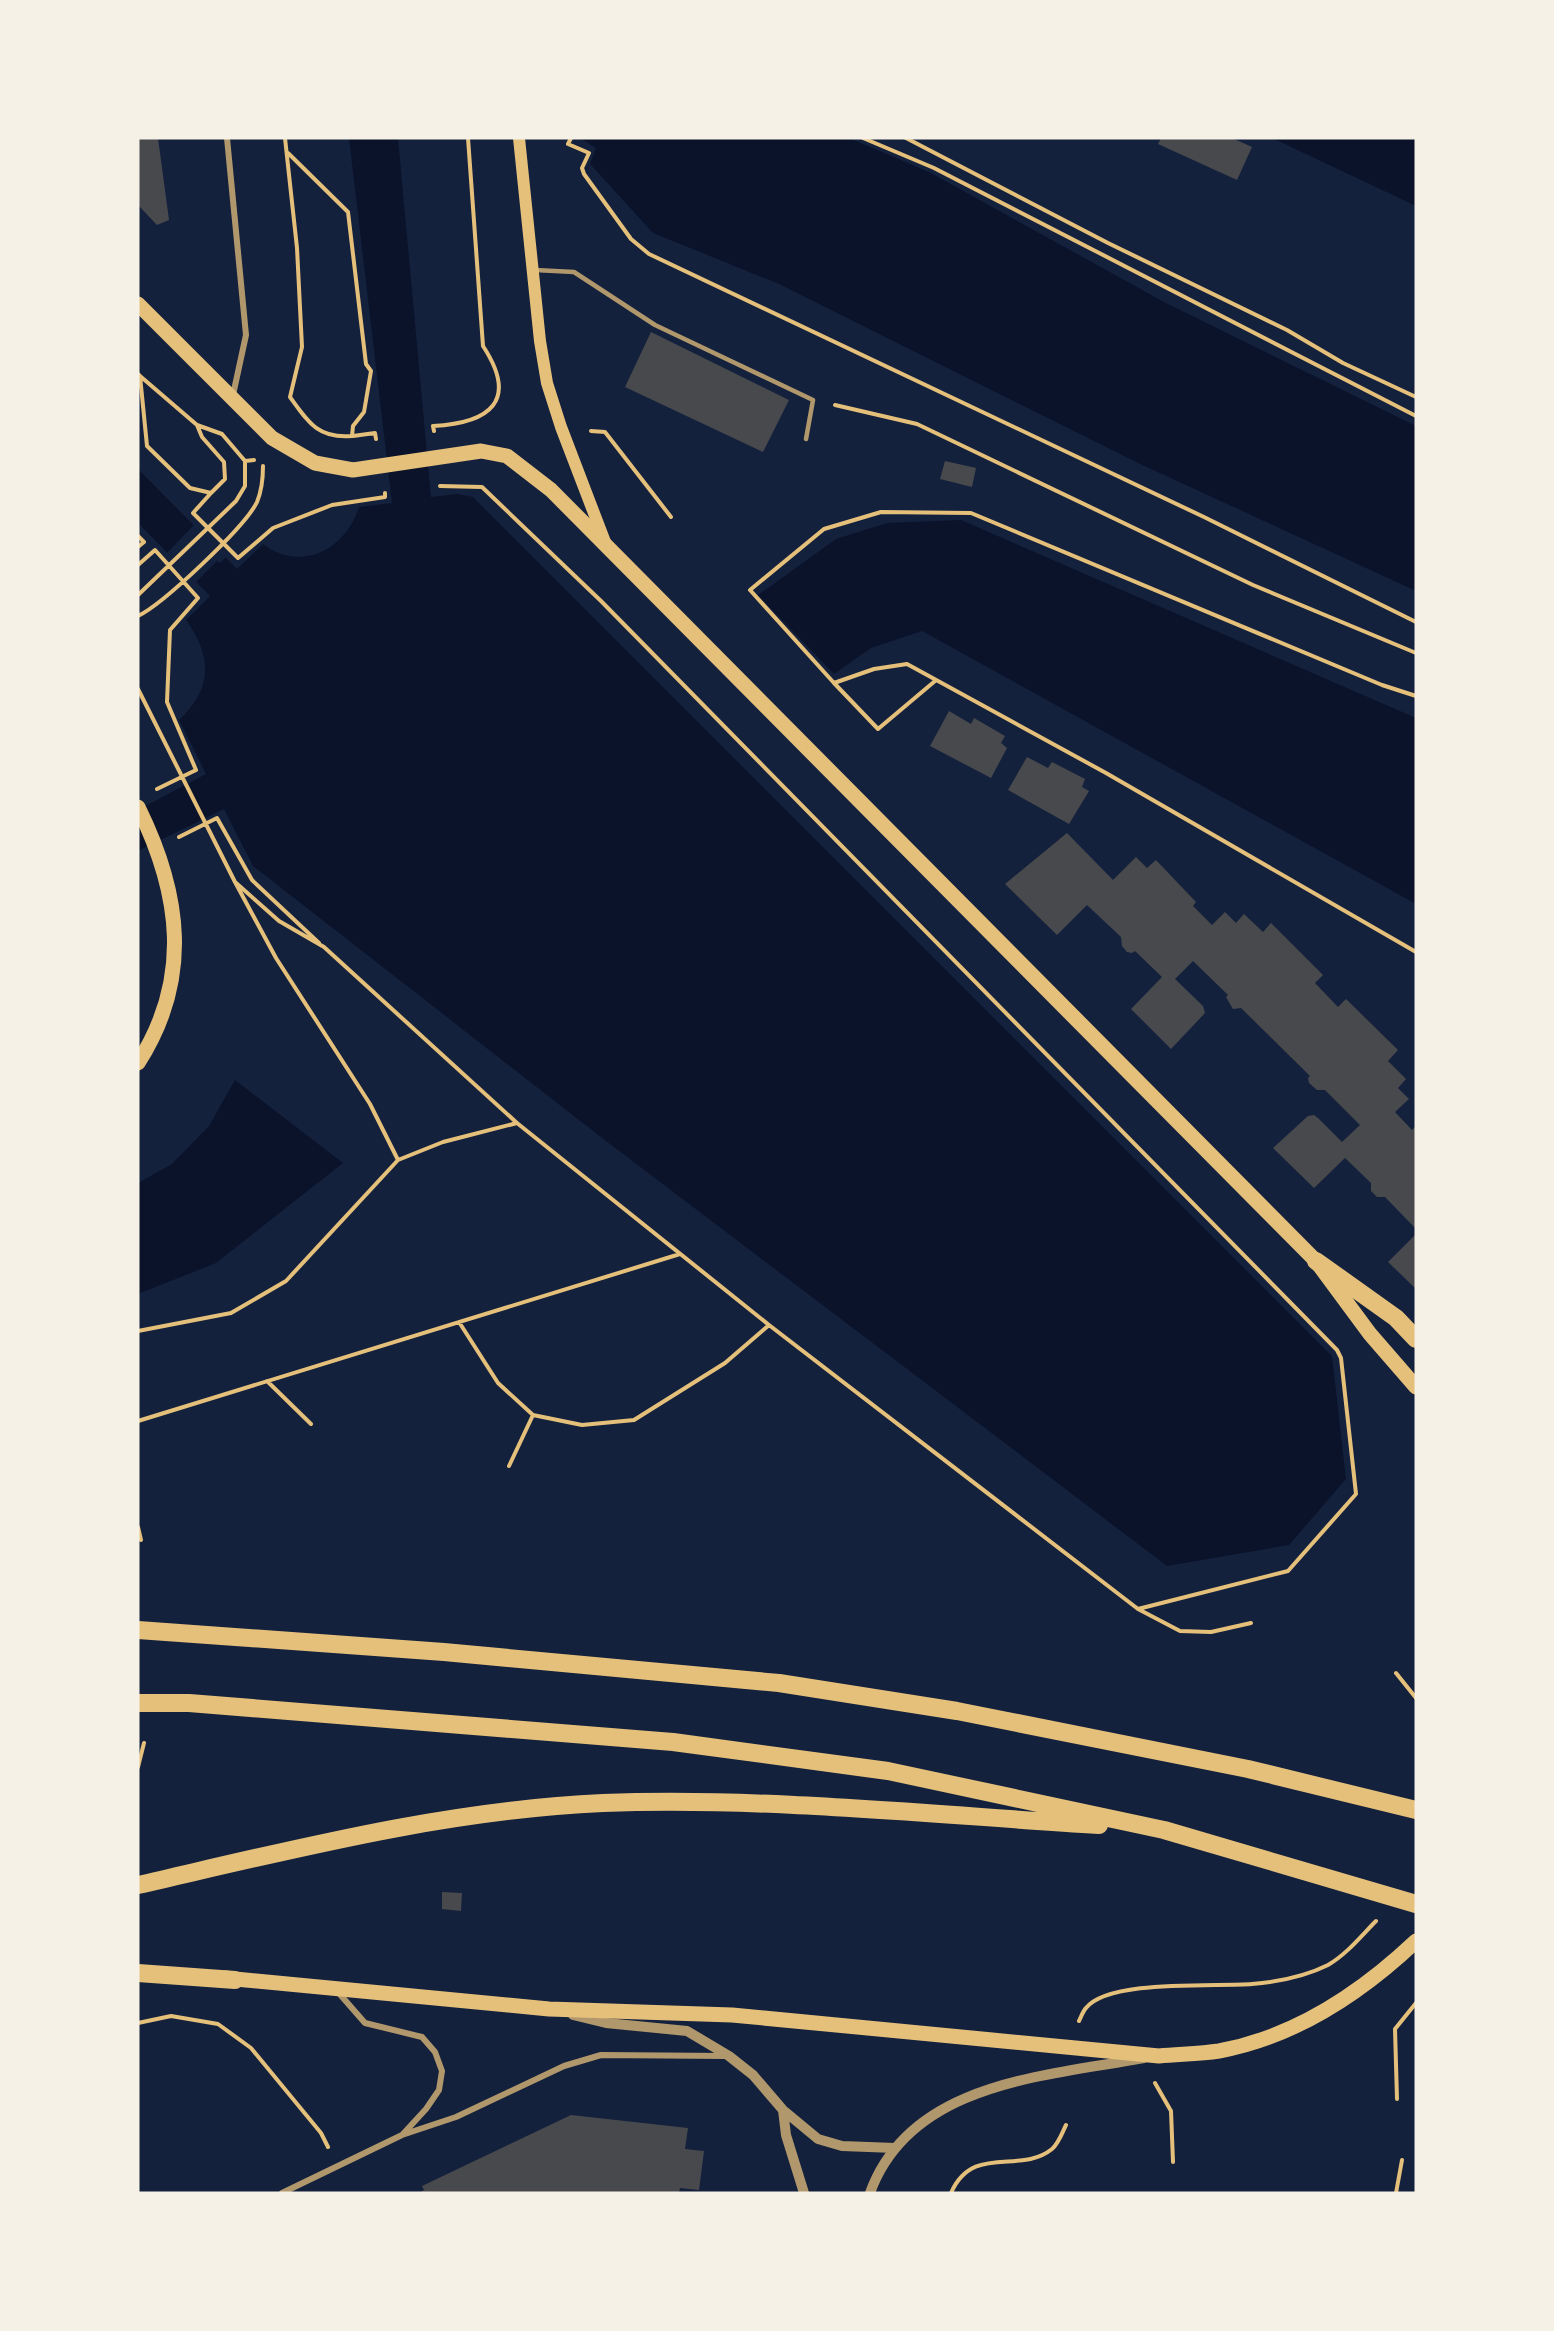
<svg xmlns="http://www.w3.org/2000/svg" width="1554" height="2331" viewBox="0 0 1554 2331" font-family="Ubuntu,sans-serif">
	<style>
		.water { fill: #0b132b }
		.pier { fill: #14213d }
		.building { fill: #48494c }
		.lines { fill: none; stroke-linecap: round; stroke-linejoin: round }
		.path { stroke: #e5c07b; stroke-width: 4 }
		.service { stroke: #b1986c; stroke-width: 4.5 }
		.minor { stroke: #b1986c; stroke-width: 6 }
		.tertiary { stroke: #b1986c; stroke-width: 10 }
		.secondary { stroke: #e5c07b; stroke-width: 12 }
		.primary { stroke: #e5c07b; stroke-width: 15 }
		.motorway { stroke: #e5c07b; stroke-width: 18 }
	</style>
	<rect width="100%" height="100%" fill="#14213d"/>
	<!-- water -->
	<path class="water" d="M349,138h49l33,359 27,-3 15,3 859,859 14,123 -57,66 -122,21 -561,-425 -353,-275 -29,-57 -86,42v-41l68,-36 -27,-54c34,-31 33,-64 7,-100l24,-24 -72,-73v-54l99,100 26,-25c38,29 83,5 96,-37l33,-4z
		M580,138h269l80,34 235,130 252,124v165l-278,-128 -359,-179 -126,-51 -63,-69 6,-16z
		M1272,138h144v68z
		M961,520l455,198v186l-494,-273 -51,17 -37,26 -76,-79 78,-56 51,-16z
		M235,1080l108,83 -127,100 -78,31v-111l34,-19 37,-38z"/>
	<!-- pier -->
	<path class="pier" d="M196,523l32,32 -8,8 -3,-2 -23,23 -29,-29z"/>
	<!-- building -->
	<path class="building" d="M138,138h20l11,82 -12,5 -19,-20z
		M1161,138h71l20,9 -15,33 -79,-36z
		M651,332l138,68 -26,52 -138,-65z
		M945,461l31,7 -4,19 -32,-8z
		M949,711l22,13 3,-6 31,18 -4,7 6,5 -16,30 -61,-32z
		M1027,757l21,11 4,-6 33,17 -3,8 7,4 -20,33 -61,-34z
		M1067,833l46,47 23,-23 11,11 9,-8 40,42 -3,4 19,19 13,-13 11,11 8,-9 19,18 8,-9 52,52 -8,8 23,24 8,-8 52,51 -10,11 18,18 -8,9 11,11 -14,13 17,18 4,-4v103l-31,-32h-8l-6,-6v-8l-26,-25 -31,30 -41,-40 35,-32 6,-1 5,4 23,23 18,-17 -35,-35h-8l-8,-7 -1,-5 2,-2 -69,-68 -8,1 -7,-12 2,-2 -35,-34 -18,18 28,27 2,7 -34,36 -40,-40 31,-32 -27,-26 -3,2 -5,-1 -5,-6 -1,-9 -34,-32 -30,30 -52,-51z
		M1416,1234v55l-28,-27z
		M442,1892l20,1 -1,18 -19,-2z
		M571,2115l117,13 -3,21 19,2 -5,39 -19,-2 -1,5h-260l5,-3 -2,-4z"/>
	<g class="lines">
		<!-- path -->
		<path class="path" d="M285,138l12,110 5,99 -12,50c18,25 28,42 62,39l1,-10 11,-14 7,-41 -5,-7 -18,-152 -60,-59
			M571,138l-3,6 21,9 -7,15 2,6 47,65 18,15 555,263 212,105
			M863,138l71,30 482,248
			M906,138l202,105 179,87 56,33 73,34
			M138,374l2,2 7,70 43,42 21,5 14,-14 -1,-17 -22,-25 -5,-12
			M140,376l57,49 25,9 23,27 9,-1
			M835,405l82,19 336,161 163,68
			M434,431l-1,-5c57,-3 86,-25 50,-80l-15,-208
			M591,431l14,1 66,85
			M353,436l22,-3 1,6
			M440,486l42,1 119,114 736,749 4,8 15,136 -68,77 -150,38
			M211,493l-18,20 45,45 35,-30 59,-23 53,-8v-4
			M138,536l6,6 -6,5
			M138,565l17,-15 43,48 -28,32 -3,72 29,68 -39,19
			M138,595l98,-94 9,-15v-25
			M138,616c25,-12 107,-89 119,-114 5,-12 6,-24 6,-36
			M834,683l44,46 57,-48
			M138,689l97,193 41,76 94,146 28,56
			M1416,696l-34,-11 -411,-172 -90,-1 -57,17 -74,61 84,93 40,-14 33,-5 199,109 310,179
			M179,837l38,-19 35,62 67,63
			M235,882l44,39 45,26 193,176 252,202 369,284 42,22 31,1 40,-9
			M459,1322l39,61 35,32 49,10 52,-5 91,-57 44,-38
			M138,1331l93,-18 55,-32 112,-121 45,-18 74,-19
			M267,1381l44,43
			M138,1421l542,-167
			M509,1466l24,-51
			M138,1527l3,13
			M1396,1673l20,25
			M138,1767l6,-24
			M1079,2021c2,-4 4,-10 7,-13 23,-29 129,-21 166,-24 24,-2 54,-8 76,-19 19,-11 33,-29 48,-44
			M138,2023l33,-7 47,8 33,24 70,85 7,14
			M1155,2083l16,28 2,51
			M1397,2099l-2,-70 21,-26
			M951,2193c22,-50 69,-18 101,-44 7,-6 10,-16 14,-24
			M1396,2193l6,-33"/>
		<!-- service -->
		<path class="service" d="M535,270l39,2 81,53 158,75 -7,39"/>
		<!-- minor -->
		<path class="minor" d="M227,138l19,197 -13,60
			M337,1991l28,32 57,14 13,15 7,19 -3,19 -13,19 -23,25
			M282,2193l120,-58 54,-18 108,-51 37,-11 124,1"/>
		<!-- tertiary -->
		<path class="tertiary" d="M573,2015l33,8 81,8 42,25 24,19 30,35 35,29 24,7 53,2
			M783,2110l3,25 18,58
			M870,2193c40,-111 176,-117 274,-135"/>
		<!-- secondary -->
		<path class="secondary" d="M519,138l21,203 7,42 14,44 44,115"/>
		<!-- primary -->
		<path class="primary" d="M138,304l134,134 43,25 38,7 128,-19 26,5 44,34 765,771 54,73 46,53
			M138,807c43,87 54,172 0,256
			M225,1978l324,31 183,6 427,41c20,-2 40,-2 60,-5 76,-14 142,-58 197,-110"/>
		<!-- motorway -->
		<path class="motorway" d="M1316,1261l80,57 20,21
			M138,1630l306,22 335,31 178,28 291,58 168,41
			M138,1703h51l484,39 215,29 276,59 252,74
			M138,1885c153,-35 307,-75 465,-82 165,-6 332,12 496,22
			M138,1973l97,7"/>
	</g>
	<!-- border -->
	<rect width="1554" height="2331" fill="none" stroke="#f6f1e7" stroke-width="279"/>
</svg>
